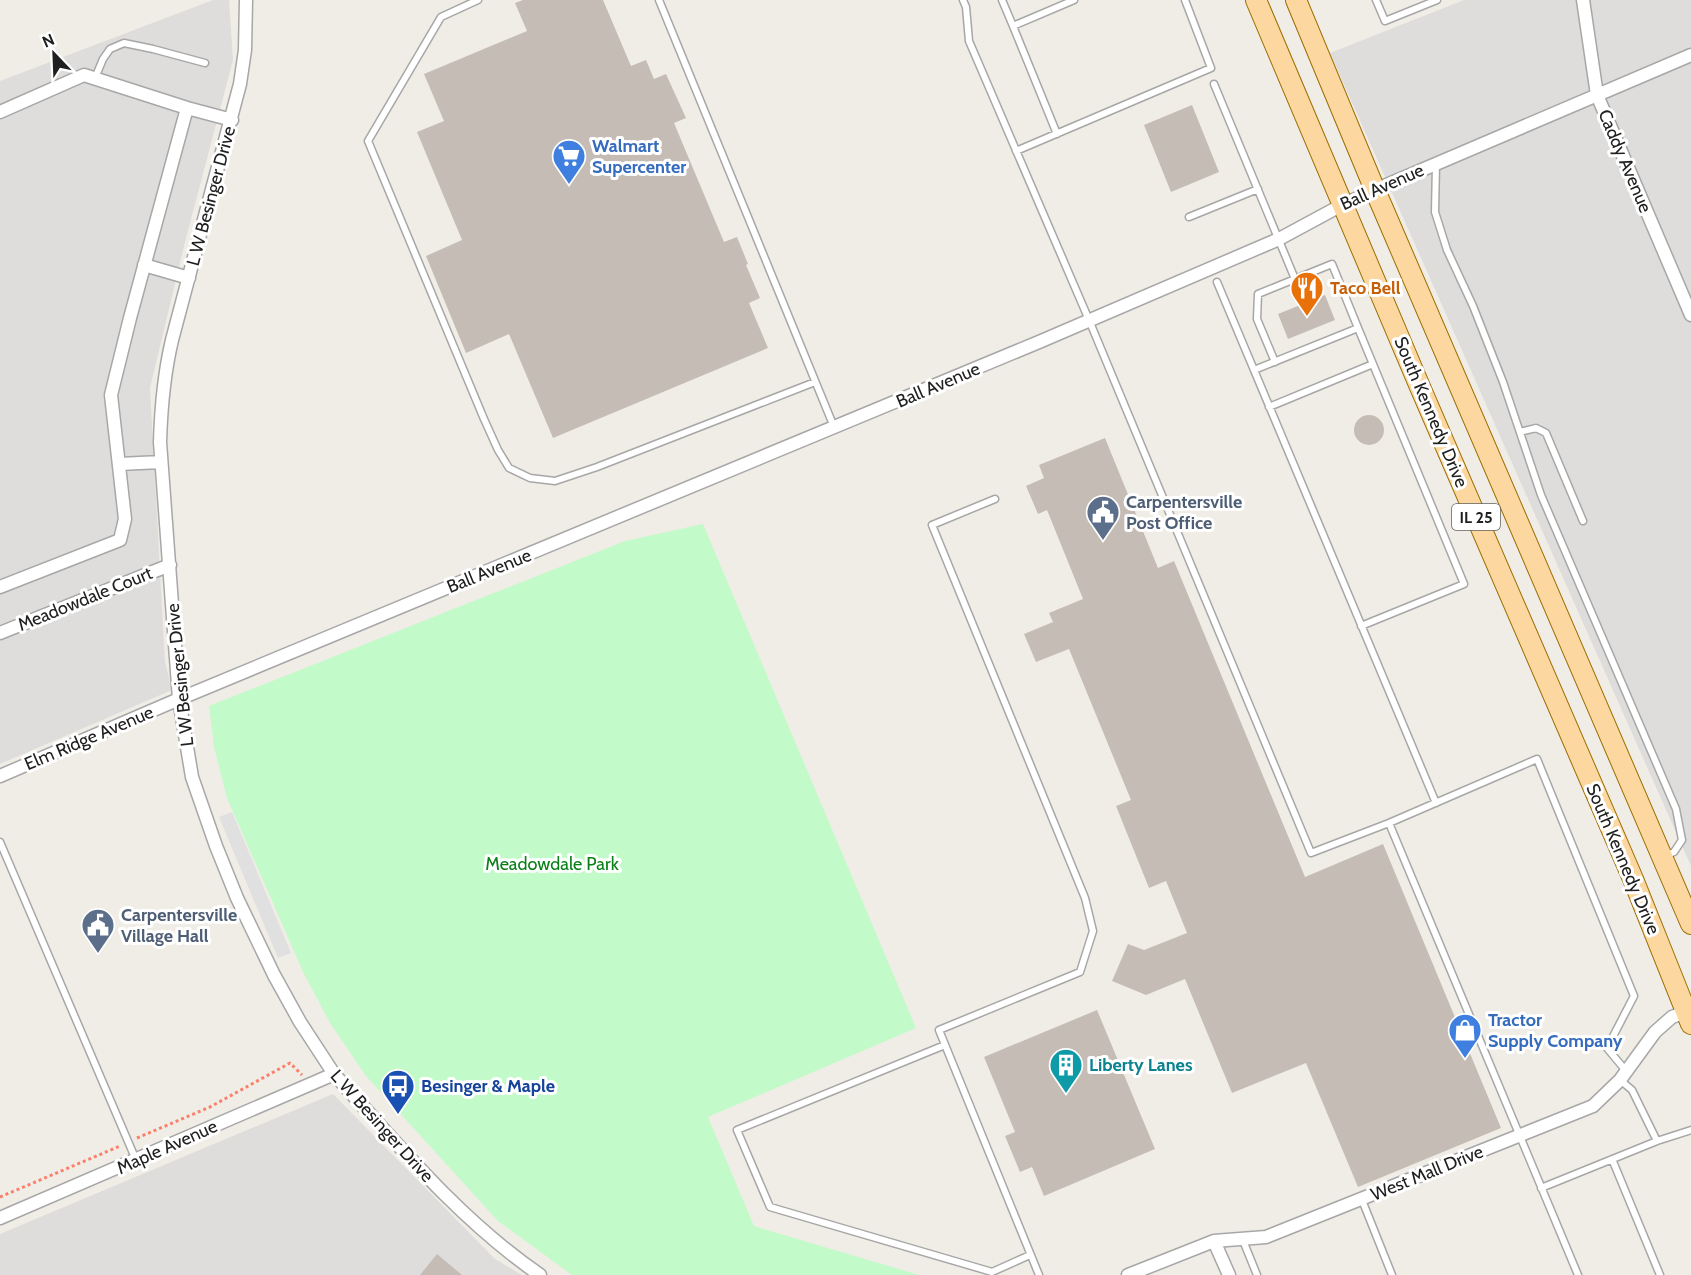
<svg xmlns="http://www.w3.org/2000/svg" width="1691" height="1275" viewBox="0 0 1691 1275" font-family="Cabin,sans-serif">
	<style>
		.residential { fill: #dedddc }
		.park { fill: #c3fac9 }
		.parking { fill: #e0e0e0 }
		.building { fill: #c5bdb5 }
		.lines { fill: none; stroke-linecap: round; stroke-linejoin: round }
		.lane-casing { stroke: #a7a7a7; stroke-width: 9 }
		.street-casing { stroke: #a7a7a7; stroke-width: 15 }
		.primary-casing { stroke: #9b6d00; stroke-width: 22 }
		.path { stroke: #fb806c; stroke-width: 3; stroke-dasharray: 3 3; stroke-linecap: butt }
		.lane { stroke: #fff; stroke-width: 6 }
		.street { stroke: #fff; stroke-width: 12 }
		.primary { stroke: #fcd79f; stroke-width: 20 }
		.labels { text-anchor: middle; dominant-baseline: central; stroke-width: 6; stroke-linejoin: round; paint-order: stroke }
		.shield { fill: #fff; stroke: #636363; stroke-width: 1.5 }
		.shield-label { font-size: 16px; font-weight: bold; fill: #202020 }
		.shop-label { font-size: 18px; font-weight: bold; fill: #366cbe; stroke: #fff; text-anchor: start }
		.street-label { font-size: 18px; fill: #202020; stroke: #fff }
		.food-label { font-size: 18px; font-weight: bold; fill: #c56008; stroke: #fff; text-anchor: start }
		.service-label { font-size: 18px; font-weight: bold; fill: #4e5e75; stroke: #fff; text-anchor: start }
		.park-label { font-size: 18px; fill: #0b8019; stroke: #fff }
		.culture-label { font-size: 18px; font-weight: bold; fill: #0d838f; stroke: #fff; text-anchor: start }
		.transit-label { font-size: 18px; font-weight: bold; fill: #164399; stroke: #fff; text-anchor: start }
	</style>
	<rect width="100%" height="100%" fill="#f0ede6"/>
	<!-- residential -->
	<path class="residential" d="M213,0h16l4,60 -48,182 -35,146 15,274 7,28 -172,74v-683z
		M1464,0h227v866l-361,-813z
		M333,1094l162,165 27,16h-522v-41z"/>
	<!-- park -->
	<path class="park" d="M703,524l213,504 -208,89 46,109 165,49h-347l-74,-54 -132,-145 -36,-53 -27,-51 -76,-174 -13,-51 -5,-41 416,-165z"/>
	<!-- parking -->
	<path class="parking" d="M232,812l59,141 -13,5 -59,-141z"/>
	<!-- building -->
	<path class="building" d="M523,0h80l28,66 15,-6 8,19 12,-5 20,44 -12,5 50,119 13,-5 11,27 -2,1 14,33 -11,5 19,45 -215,90 -44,-104 -43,19 -40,-97 36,-16 -45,-108 27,-11 -20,-47 103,-43 -12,-28z
		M1192,105l27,67 -48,20 -27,-67z
		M1325,295l10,25 -47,19 -10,-25z
		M1354 430a15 15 0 1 1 30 0a15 15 0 1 1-30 0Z
		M1105,438l53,130 16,-7 131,316 78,-33 118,284 -143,59 -52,-124 -74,30 -47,-114 -39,16 -34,-14 16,-37 16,6 43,-17 -21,-52 -17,7 -33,-82 15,-6 -62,-151 -33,13 -12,-28 29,-12 -4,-9 34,-14 -36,-89 -9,4 -12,-28 18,-8 -5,-13z
		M1097,1010l58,139 -111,47 -12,-29 -12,5 -15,-36 10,-4 -31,-75z
		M437,1254l25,21h-42z"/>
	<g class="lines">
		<defs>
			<path id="lane" d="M478,0l-37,17 -73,124 116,278 14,31 11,18 21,10 25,3 42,-14 218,-85
				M659,0l175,427
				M963,0l3,7 3,34 120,279 222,533 78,-30 148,-64 97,237 -27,52 19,23
				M1002,0l11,26 61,-26
				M1376,0l9,21 52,-21
				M1013,26l44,108
				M95,78l8,-19 7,-10 14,-6 29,6 52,14
				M1214,84l81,195 -37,15 -1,25 18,43
				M1016,151l195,-83 -26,-68
				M1436,164l-1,48 12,38 26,56 30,76 38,113 135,314 6,31 -8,12 -9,4
				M1189,217l69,-28
				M1217,282l219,521
				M1358,328l106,256 -103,42
				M1254,370l104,-42 -26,-64 -37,15
				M1269,407l104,-43
				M1520,432l16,-4 10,5 37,88
				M995,499l-63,26 153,373 8,33 -13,41 -141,58 100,245
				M1389,823l189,452
				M0,842l136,318
				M945,1045l-208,85 33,77 222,65 38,-17
				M1620,1080l12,10 25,51 34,-11
				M1612,1159l48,116
				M1541,1188l116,-47
				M1362,1200l30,75
				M1242,1238l15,37"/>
			<path id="street" d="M246,0l-1,50 -5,34 -68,256c-8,34 -11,67 -12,102l19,257 13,78 24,69 21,52 37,77 26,47 34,52c64,71 126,146 206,201
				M1583,0l14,95 94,220
				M0,112l84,-37 103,33 45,12
				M144,265l45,13
				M119,464l42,-2
				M0,587l120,-47 5,-21 -14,-124 19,-77 57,-210
				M0,633l170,-68
				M0,776l179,-77 860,-357 240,-103 63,-34 33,-15 316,-135
				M0,1218l334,-144
				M1214,1241l15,34
				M1128,1275l86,-34 52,-4 327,-131 27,-26 35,-48 17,-15 19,-7"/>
			<path id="primary" d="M1256,0l164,387 213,492 58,145
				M1296,0l79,190 316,734"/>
		</defs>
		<!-- lane casing -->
		<use href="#lane" class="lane-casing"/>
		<!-- street casing -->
		<use href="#street" class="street-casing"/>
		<!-- primary casing -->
		<use href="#primary" class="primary-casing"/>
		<!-- path -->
		<path class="path" d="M137,1138l73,-31 80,-44 12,12
			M0,1197l120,-51"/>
		<!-- lane -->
		<use href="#lane" class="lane"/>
		<!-- street -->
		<use href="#street" class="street"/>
		<!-- primary -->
		<use href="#primary" class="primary"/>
	</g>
	<!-- icons -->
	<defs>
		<symbol id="supermarket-pin" viewBox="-11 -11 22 30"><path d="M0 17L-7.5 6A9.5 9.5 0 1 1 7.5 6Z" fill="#3f7fe0" stroke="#fff"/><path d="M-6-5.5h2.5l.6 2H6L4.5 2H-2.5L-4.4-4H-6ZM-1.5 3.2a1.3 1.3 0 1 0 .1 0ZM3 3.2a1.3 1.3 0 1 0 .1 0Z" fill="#fff"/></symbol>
		<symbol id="restaurant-pin" viewBox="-11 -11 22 30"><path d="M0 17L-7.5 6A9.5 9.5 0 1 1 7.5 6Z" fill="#e8710a" stroke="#fff"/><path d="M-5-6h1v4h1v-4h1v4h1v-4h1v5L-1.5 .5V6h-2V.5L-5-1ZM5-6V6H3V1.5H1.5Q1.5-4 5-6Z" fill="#fff"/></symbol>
		<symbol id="civic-pin" viewBox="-11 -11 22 30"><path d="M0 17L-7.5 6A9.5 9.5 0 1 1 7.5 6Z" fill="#5c6f8a" stroke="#fff"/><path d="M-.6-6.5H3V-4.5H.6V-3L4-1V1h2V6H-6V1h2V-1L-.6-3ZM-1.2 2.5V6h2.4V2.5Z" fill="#fff"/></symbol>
		<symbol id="shop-pin" viewBox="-11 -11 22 30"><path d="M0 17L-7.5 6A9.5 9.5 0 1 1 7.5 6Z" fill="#3f7fe0" stroke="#fff"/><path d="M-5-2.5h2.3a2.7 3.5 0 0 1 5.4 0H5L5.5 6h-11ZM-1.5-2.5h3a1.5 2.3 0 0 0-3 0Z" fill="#fff"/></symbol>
		<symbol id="building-pin" viewBox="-11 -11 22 30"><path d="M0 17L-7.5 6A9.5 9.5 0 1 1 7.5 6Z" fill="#0f9aa8" stroke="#fff"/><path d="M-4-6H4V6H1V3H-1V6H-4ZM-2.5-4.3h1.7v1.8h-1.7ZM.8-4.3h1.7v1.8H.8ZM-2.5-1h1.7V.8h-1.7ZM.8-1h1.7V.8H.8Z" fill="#fff"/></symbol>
		<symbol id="bus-pin" viewBox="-11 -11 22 30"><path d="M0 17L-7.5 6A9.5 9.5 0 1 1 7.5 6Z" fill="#1a4fb4" stroke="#fff"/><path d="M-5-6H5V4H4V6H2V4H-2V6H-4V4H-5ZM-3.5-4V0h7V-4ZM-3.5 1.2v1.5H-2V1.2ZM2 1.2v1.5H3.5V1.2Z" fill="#fff"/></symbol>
	</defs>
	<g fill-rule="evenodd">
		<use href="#supermarket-pin" x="550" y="137" width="38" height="52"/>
		<use href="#restaurant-pin" x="1288" y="269" width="38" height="52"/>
		<use href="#civic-pin" x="1084" y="493" width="38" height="52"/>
		<use href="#civic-pin" x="79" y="906" width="38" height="52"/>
		<use href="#shop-pin" x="1446" y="1011" width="38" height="52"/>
		<use href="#building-pin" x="1047" y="1046" width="38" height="52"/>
		<use href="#bus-pin" x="379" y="1067" width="38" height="52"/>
	</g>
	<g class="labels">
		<!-- shield labels -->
		<rect class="shield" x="1452" y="504" width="48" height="26" rx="4.5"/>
		<g class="shield-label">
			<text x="1476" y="517">IL 25</text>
		</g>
		<!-- shop labels -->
		<g class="shop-label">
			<text x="592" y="146">Walmart<tspan x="592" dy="21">Supercenter</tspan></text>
			<text x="1488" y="1020">Tractor<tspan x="1488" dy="21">Supply Company</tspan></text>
		</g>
		<!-- street labels -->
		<g class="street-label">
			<text transform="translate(1625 161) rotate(67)">Caddy Avenue</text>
			<text transform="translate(1382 187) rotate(-24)">Ball Avenue</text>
			<text transform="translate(211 196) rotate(-75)">L W Besinger Drive</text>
			<text transform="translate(938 385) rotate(-23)">Ball Avenue</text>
			<text transform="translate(1431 412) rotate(67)">South Kennedy Drive</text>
			<text transform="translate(489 571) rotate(-22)">Ball Avenue</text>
			<text transform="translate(85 599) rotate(-22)">Meadowdale Court</text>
			<text transform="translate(180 675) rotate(-96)">L W Besinger Drive</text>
			<text transform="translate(89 738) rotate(-23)">Elm Ridge Avenue</text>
			<text transform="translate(1623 859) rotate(67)">South Kennedy Drive</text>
			<text transform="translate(382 1126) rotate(48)">L W Besinger Drive</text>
			<text transform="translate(167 1147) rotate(-24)">Maple Avenue</text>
			<text transform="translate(1427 1173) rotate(-22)">West Mall Drive</text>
		</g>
		<!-- food labels -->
		<g class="food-label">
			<text x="1330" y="288">Taco Bell</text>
		</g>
		<!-- service labels -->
		<g class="service-label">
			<text x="1126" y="502">Carpentersville<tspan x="1126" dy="21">Post Office</tspan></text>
			<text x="121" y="915">Carpentersville<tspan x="121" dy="21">Village Hall</tspan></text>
		</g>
		<!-- park labels -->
		<g class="park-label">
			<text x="552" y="864">Meadowdale Park</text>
		</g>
		<!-- culture labels -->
		<g class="culture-label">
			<text x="1089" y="1065">Liberty Lanes</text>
		</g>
		<!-- transit labels -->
		<g class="transit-label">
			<text x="421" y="1086">Besinger &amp; Maple</text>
		</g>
	</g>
	<!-- north arrow -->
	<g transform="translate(54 54) rotate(337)" stroke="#ffffff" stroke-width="4.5" paint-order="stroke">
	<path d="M0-4.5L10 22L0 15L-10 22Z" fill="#202020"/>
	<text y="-9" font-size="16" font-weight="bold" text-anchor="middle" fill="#202020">N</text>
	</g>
</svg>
